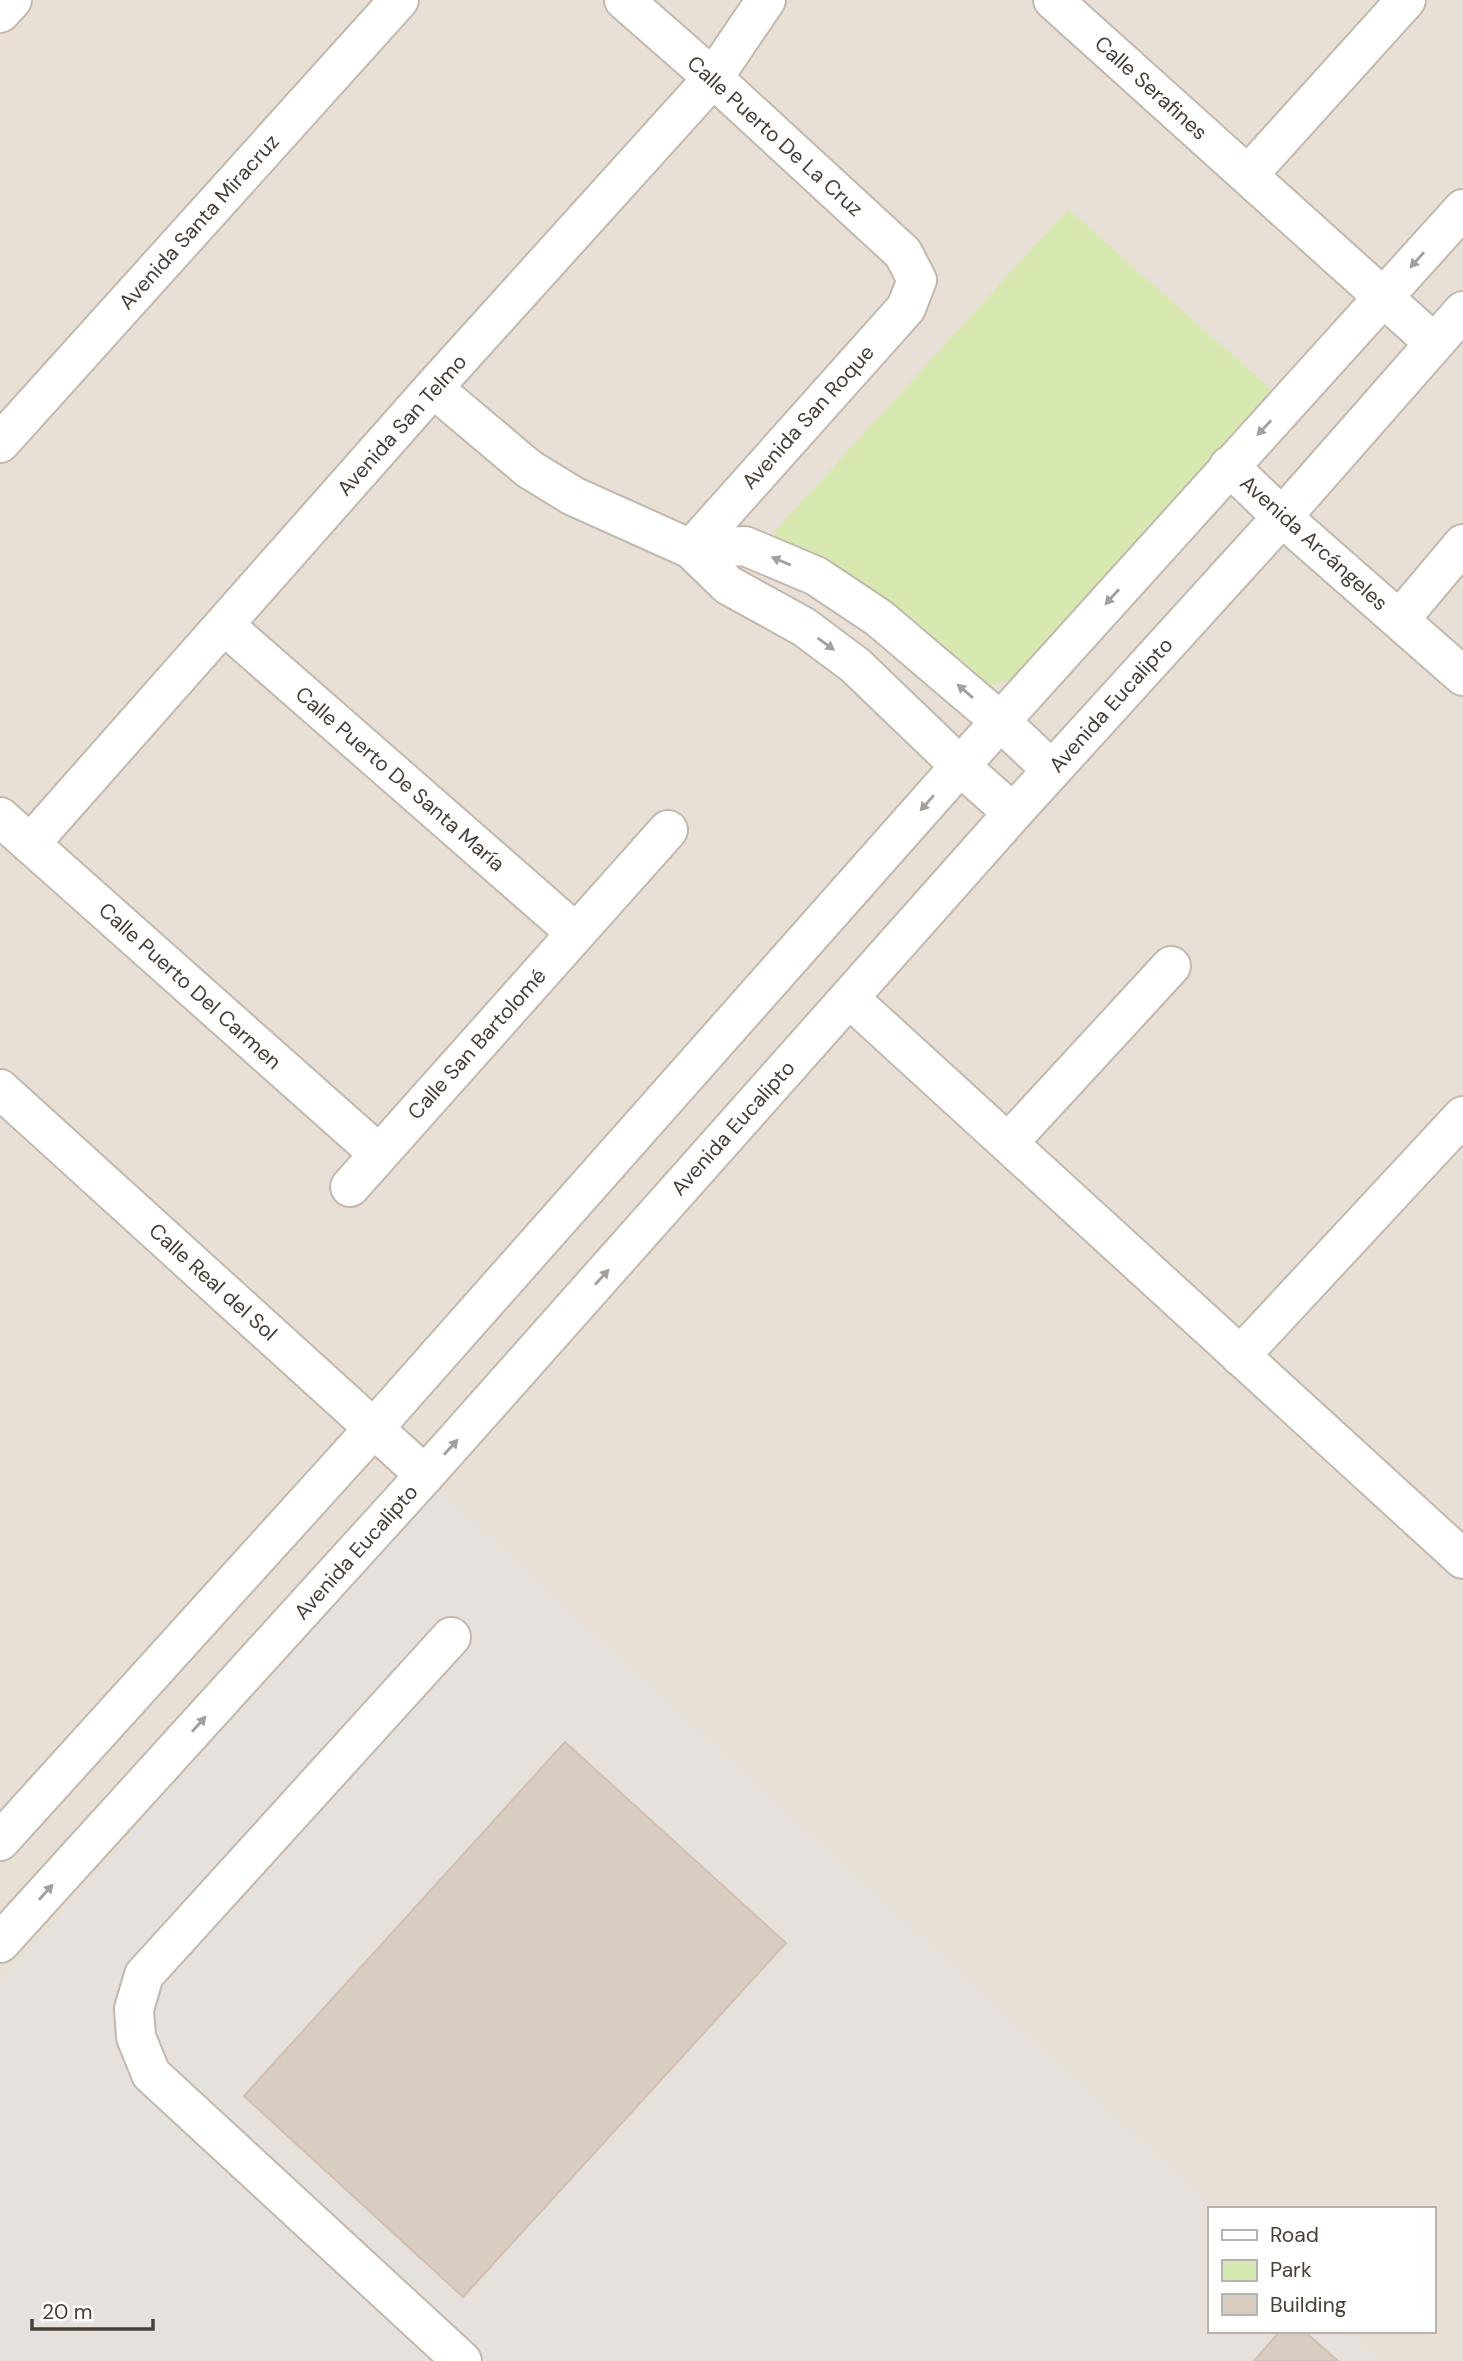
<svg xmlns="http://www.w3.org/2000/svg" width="1463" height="2361" viewBox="0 0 1463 2361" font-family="'DM Sans',sans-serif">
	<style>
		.residential { fill: #e8e0d6; fill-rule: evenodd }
		.industrial { fill: #e7e1dd }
		.green { fill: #d7e9b1 }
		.building { fill: #d9ccc1; stroke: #d1c0b1; stroke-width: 2 }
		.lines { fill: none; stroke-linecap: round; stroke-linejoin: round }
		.minor-casing { stroke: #c3b8ae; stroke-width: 42 }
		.minor { stroke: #fff; stroke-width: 38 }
		.oneway { fill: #a49f9b }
		.labels { text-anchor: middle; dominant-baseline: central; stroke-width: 5; stroke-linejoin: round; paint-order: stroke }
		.street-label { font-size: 21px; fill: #483f37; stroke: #fff }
	</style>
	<rect width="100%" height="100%" fill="#f4efe8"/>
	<!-- residential -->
	<path class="residential" d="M0,0h1463v2361h-1463zM1209,2209h224v122h-224z"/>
	<!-- industrial -->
	<path class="industrial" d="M437,1489l778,720h-6v122h138l32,30h-1379v-378z"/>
	<!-- green -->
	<path class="green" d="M1068,209l207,184 -236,277 -49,16 -80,-70 -138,-82z"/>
	<!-- building -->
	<path class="building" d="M565,1742l221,201 -323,354 -219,-201z
		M1280,2331h24l34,30h-84z"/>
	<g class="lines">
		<defs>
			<path id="minor" d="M624,0l89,78 190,175 14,27 -11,28 -215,241
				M1053,0l381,343
				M0,13l12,-13
				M1248,175l158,-175
				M433,388l96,81 44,27 118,53 37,36 76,42 51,38 105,101 53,47
				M0,443l399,-443
				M1229,466l53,51 181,159
				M691,549l54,-3 71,30 63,42 121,103 52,49
				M1400,619l63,-75
				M224,625l352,308
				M0,817l379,337
				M30,844l403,-456 280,-310 53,-78
				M849,998l614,561
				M0,1089l425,386
				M1008,1143l163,-177
				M350,1187l318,-357
				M1240,1356l223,-240
				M451,1637l-307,338 -10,34 2,28 15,37 311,287
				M0,1841l374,-413 586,-662 503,-557
				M0,1943l425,-468 588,-662 269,-296 181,-206"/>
		</defs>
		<!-- minor casing -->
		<use href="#minor" class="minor-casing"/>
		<!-- minor -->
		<use href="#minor" class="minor"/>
	</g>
	<!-- one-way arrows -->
	<defs><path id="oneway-solid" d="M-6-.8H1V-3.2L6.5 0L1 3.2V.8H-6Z" transform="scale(1.75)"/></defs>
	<g class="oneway">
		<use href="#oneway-solid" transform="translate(1417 260) rotate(132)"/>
		<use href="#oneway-solid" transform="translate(1264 428) rotate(133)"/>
		<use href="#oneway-solid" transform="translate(781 561) rotate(-157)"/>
		<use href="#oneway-solid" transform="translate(1112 597) rotate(132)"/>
		<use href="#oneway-solid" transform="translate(826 644) rotate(36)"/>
		<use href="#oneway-solid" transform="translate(965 691) rotate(-139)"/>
		<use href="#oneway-solid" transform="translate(927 803) rotate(131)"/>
		<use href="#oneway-solid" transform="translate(602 1277) rotate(-48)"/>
		<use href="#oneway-solid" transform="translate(451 1447) rotate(-48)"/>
		<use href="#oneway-solid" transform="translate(199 1724) rotate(-48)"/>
		<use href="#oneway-solid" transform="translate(46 1892) rotate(-48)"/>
	</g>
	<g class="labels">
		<!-- street labels -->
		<g class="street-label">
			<text transform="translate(1151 88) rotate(42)">Calle Serafines</text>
			<text transform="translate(775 136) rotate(42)">Calle Puerto De La Cruz</text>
			<text transform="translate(199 222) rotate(-48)">Avenida Santa Miracruz</text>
			<text transform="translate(808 417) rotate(-48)">Avenida San Roque</text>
			<text transform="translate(402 425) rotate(-48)">Avenida San Telmo</text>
			<text transform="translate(1314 543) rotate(42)">Avenida Arcángeles</text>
			<text transform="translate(1111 705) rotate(-48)">Avenida Eucalipto</text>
			<text transform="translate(400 779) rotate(41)">Calle Puerto De Santa María</text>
			<text transform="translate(190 986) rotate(42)">Calle Puerto Del Carmen</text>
			<text transform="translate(477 1044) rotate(-48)">Calle San Bartolomé</text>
			<text transform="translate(733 1128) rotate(-48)">Avenida Eucalipto</text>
			<text transform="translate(213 1282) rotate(42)">Calle Real del Sol</text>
			<text transform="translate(356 1552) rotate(-48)">Avenida Eucalipto</text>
		</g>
	</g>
	<!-- legend -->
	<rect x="1208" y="2207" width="228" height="126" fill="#ffffff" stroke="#b6b2af" stroke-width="2"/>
	<rect x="1222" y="2230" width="35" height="10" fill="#ffffff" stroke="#b6b2af" stroke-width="2"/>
	<text x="1270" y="2242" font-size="21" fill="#483f37">Road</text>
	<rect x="1222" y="2260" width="35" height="21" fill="#d7e9b1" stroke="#b6b2af" stroke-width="2"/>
	<text x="1270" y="2277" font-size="21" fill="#483f37">Park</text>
	<rect x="1222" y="2294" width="35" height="21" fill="#d9ccc1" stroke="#b6b2af" stroke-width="2"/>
	<text x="1270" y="2312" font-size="21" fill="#483f37">Building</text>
	<!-- scale -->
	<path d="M32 2319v10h121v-10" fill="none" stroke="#483f37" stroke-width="3.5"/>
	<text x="42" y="2319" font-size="21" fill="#483f37" stroke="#ffffff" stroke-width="5" paint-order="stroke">20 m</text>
</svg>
